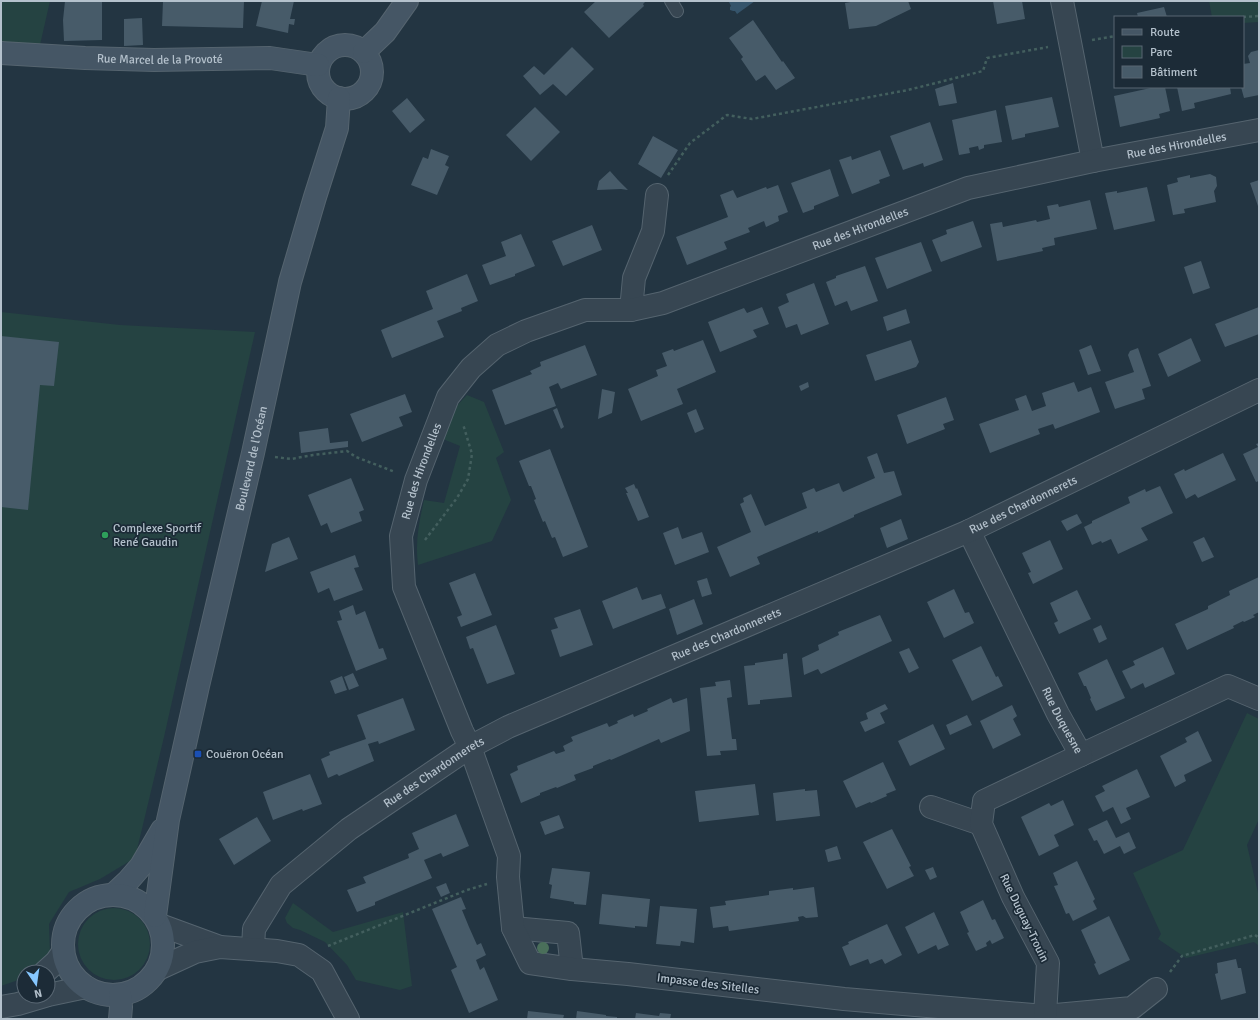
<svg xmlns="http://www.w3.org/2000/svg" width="1260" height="1020" viewBox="0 0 1260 1020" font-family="Signika,sans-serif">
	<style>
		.green { fill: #254342 }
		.water { fill: #35546b }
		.building { fill: #475b69 }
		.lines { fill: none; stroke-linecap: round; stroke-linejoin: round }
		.lane-casing { stroke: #55646f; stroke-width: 14 }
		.street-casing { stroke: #55646f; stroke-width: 24 }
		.secondary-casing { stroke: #55646f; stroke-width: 24 }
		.path { stroke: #435f5e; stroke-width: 2.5; stroke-dasharray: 3 3; stroke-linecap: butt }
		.lane { stroke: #374652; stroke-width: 12 }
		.street { stroke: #374652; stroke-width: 22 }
		.secondary { stroke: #455665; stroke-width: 22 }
		.tree { fill: #4a6f5a }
		.leisure-dot { fill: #2e9e5b; stroke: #1c2b37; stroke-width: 1.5 }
		.transit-dot { fill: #1a4fb4; stroke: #1c2b37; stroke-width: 1.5 }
		.labels { text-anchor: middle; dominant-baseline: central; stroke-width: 3.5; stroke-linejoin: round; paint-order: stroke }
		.street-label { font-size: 12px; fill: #b4c1cc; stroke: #1c2b37 }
		.poi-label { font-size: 12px; fill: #b4c1cc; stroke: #1c2b37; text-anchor: start }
	</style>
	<rect width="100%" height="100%" fill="#233542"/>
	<!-- green -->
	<path class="green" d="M1,1h49l-10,44 -39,-2z
		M1209,1h50v21l-16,1v-6h-31z
		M1,312l119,13 135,7 -91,405 -29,121 -35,21 -31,13 -20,32 1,29 -13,19h-13v6l-23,8z
		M467,395l17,7 20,50 -8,6 15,42 -19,41 -74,24c-3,-24 1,-42 6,-65l20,3 16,-57 -17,-7 8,-27z
		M1247,713l12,6v100l-12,26 12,52v49l-5,-4 -68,16 -28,-19 3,-5 -28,-61 50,-23z
		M293,903l40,29 70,-20 9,74 -12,4 -44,-10 -9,-15 -22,-23 -25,-12 -7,-2 -6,-5 -2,-5z
		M78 944a36 36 0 1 1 72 0a36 36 0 1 1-72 0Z"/>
	<!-- water -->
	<path class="water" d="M731,1h24l-18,13 -2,-3h-2l-3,-1v-3l1,-1 -2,-4z"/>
	<!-- building -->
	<path class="building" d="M65,1l37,1v38l-38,1 -1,-21z
		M163,1h81l-1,27 -81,-2z
		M262,1h32l-4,18h5l-1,6 -5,-1 -1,9 -32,-7z
		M596,1h50l-3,3 1,2 -35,32 -25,-26z
		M856,1h52l3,8 -35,17 -27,3 -4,-26z
		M993,1h29l3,18 -28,5z
		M1164,7l3,10h-29l-1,-4z
		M142,18l1,27 -19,1v-27z
		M753,20l29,42 1,-1 12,17 -19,12 -11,-15 -9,6 -15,-22 2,-2 -14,-19z
		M572,47l22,22 -28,27 -13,-12 -13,11 -17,-19 11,-10 10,9z
		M1259,50v45l-15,3 -3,-11h2v-23l7,-1 -2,-7 3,-4z
		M953,83l4,20 -18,3 -4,-17z
		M1155,87h10l5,24 -11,3 1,4 -40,9 -6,-31z
		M1177,87h53l1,7 -37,9 1,5 -13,3z
		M1052,97l7,30 -34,7v3l-13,3 -7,-34z
		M407,98l18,22 -15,13 -18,-22z
		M535,107l25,25 -29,29 -25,-26z
		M996,110l6,32 -18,3v3l-5,2 -1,-4 -9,2 1,5 -11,2 -7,-35z
		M930,122l13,38 -19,7 -1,-4 -20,7 -13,-34z
		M653,136l25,14 -17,28 -23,-14z
		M431,149l18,7 -4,9 4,2 -12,28 -26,-10 12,-28 5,2z
		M880,150l10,26 -11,4 1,3 -28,11 -13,-34 12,-4 1,4z
		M830,169l9,27 -25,10v3l-11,4 -12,-30z
		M610,171l8,9 10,10 -7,-1 -24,1 2,-9z
		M1210,174l6,3 1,9 -3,5 2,11 -32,7 1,4 -12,2 -6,-30 11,-3 -1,-4 13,-3v3z
		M1259,180v29l-9,-26z
		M778,185l10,27 -10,4 1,5 -13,6 -2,-6 -16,7 2,4 -26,10 3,7 -40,16 -11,-28 52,-20 -8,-22 13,-5 4,8 29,-11 1,2z
		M1147,187l8,34 -41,9 -9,-37 12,-2v2z
		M1090,200l7,29 -43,9 1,7 -13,3 1,3 -46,10 -7,-37 12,-2 1,5 33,-7 1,2 13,-3 -3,-13 11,-2 1,3z
		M973,221l9,26 -41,15 -9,-22 15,-6 -1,-4z
		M592,225l10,25 -39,16 -11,-25z
		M521,234l14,32 -20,8v2l-25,9 -8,-20 24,-9 -5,-14z
		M921,242l11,29 -45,18 -12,-31z
		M1201,261l9,27 -17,6 -9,-27z
		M865,266l13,35 -27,10 -4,-10 -12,5 -9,-24 10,-4v-2z
		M467,274l11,27 -17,7 1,3 -25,10 7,16 -52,21 -11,-28 52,-21 -7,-18z
		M814,283l15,41 -28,11 -4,-11 -11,4 -8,-21 11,-5 -3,-8z
		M762,307l7,17 -16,6 4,7 -37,15 -12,-30 36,-14 3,5z
		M1259,307v27l-34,13 -10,-23z
		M906,309l4,14 -23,8 -4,-14z
		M1,336l58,6 -5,44 -14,-1 -12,125 -27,-3z
		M1191,338l10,23 -33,16 -10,-23z
		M703,340l13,32 -39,17 6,15 -42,17 -13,-32 30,-13 -2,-6 11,-4 -5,-13 11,-4 1,2z
		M911,340l8,22 -3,5 -41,14 -9,-26z
		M585,345l12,30 -36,14 -3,-6 -9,4 7,19 -51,19 -13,-35 40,-16 -2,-3 11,-5 -1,-4z
		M1091,345l10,26 -13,4 -9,-25z
		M1138,348l13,38 -9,3 3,10 -30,10 -10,-27 29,-10 -6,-17 2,-4z
		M808,382l1,5 -8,4 -2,-5z
		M1074,382l4,10 13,-5 9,25 -45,17 -2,-5 -15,5 2,5 -50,19 -11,-29 40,-14 -4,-11 11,-4 6,16 14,-5 -4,-13z
		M602,389l13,3 -3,21 -14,6z
		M405,394l7,18 -13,5 4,9 -41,16 -12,-28z
		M946,397l8,23 -11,4 2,5 -38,15 -10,-29z
		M557,408l7,19 -3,2 -8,-19z
		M696,409l8,20 -9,4 -8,-20z
		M328,428l2,15 18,-2v6l-47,6 -2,-21z
		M1259,443v38l-3,1 -13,-28 15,-7 -2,-3z
		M550,449l38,98 -25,10 -8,-20 -3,1 -7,-17 -2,1 -9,-22 2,-1 -5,-13h-2l-10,-25z
		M877,453l7,20 10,-2 8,24 -48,20v2l-36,16v-2l-61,26 3,7 -30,13 -13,-30 34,-15 -11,-28 4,-2 -1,-4 8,-4 14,32 42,-18 -5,-15 12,-5 2,4 23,-9 3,8v-1l1,2 32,-14 -8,-21z
		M1223,453l13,27 -38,18 -3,-4 -9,5 -12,-25 10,-5 1,2z
		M351,478l13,32 -5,2 3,9 -31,12 -4,-10 -6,3 -13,-31z
		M634,484l2,5 1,-1 12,29 -11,4 -12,-28h2l-3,-5z
		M1160,486l13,27 -32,15 7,12 -30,14 -7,-15 -9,4 -1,-2 -9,4 -8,-18 8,-4v-2l38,-18 -2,-6 17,-8 1,3z
		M1077,514l5,9 -15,8 -6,-10z
		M901,519l7,20 -21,9 -7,-20z
		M678,527l4,12 20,-7 7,20 -34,13 -12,-32z
		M289,537l9,22 -33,13 7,-28z
		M1204,537l10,20 -12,5 -9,-20z
		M1050,540l13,29 -30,15 -5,-11 3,-1 -9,-19z
		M355,555l4,12 -5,1 9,22 -29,11 -5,-13 -11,5 -8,-21z
		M475,573l17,42 -31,12 -4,-10 5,-2 -13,-32z
		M1259,577v35l-6,3 2,2 -11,5 -1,-1 -10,5 1,2 -47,22 -12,-26 33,-15v-3l22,-11 -1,-4z
		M707,578l5,16 -10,3 -5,-16z
		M637,587l5,13 19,-6 5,14 -53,21 -11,-28z
		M954,589l11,24 4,-1 5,11 -30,15 -17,-36z
		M1077,590l14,29 -32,15 -5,-11 4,-2 -8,-18z
		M694,599l9,25 -26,11 -8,-26z
		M353,605l3,10 9,-4 14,38 4,-1 4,11 -31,12 -19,-50 5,-1 -3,-9z
		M580,609l13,36 -33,12 -9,-27 7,-2 -4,-10z
		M880,615l12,26 -71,33 -3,-5 -14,6 -2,-17 17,-8 -1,-5 21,-10 -1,-3z
		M496,625l19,49 -28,10 -14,-36 -3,1 -4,-12z
		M1101,625l6,14 -8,4 -6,-14z
		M981,646l15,31 2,-1 5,10 -31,15 -20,-41z
		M1163,647l12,27 -30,14 -2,-5 -12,6 -9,-18 13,-6 -2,-4z
		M909,648l10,20 -10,5 -10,-21z
		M787,653l5,44 -32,3v4l-12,1 -4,-39 11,-1v-2l28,-4v-5z
		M1107,659l18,39 -29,13 -6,-12 1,-1 -5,-12h-2l-6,-13z
		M353,673l6,13 -10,4 -5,-13z
		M342,676l5,14 -12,4 -5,-13z
		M730,680l2,17 -5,1 5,41h4l1,11 -17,1 1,4 -14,1 -7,-68 16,-2 -1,-4z
		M403,698l12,32 -36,14 -1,-3 -10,3 6,17 -35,15 -2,-2 -9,4 -7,-19 9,-4 -1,-3 37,-13 -9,-24z
		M671,698l2,5 14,-5 3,33 -29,12 -2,-4 -48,21 -1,-1 -17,7v2l-19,7 2,5 -19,8 -1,-1 -16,6v2l-19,8 -11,-29 8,-4 -1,-4 37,-15 2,3 9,-3 -2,-5 10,-5 -2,-4 36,-14 2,4 9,-4 -1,-2 16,-7 1,3 14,-6 -1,-2z
		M885,704l3,5 -8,4 5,10 -20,9 -5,-10 8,-3 -2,-6z
		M1012,705l5,11 -4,3 8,16 -28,14 -13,-28z
		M967,715l5,10 -22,10 -4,-10z
		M933,724l12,25 -35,17 -12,-25z
		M1198,731l14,30 -28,14 2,6 -11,6 -15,-31 27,-14 -2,-4z
		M883,762l13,28 -10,4 1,2 -16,7 -1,-1 -14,6 -13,-27z
		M1137,769l13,28 -24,11 5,11 -10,5 -8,-17 -10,5 -8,-16 10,-5 -3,-5z
		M310,774l12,30 -19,7 -1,-2 -29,11 -10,-28z
		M755,784l4,31 -60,7 -4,-31z
		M805,789v2l12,-1 3,26 -44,5 -3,-28z
		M1063,800l11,25 -20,10 5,11 -20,10 -18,-39 28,-14 2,3z
		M456,814l13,32 -26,11 -2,-4 -17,7 8,18 -57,24v3l-18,7 -10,-22 19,-7 -3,-6 46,-19 -1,-4 11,-5 -7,-16z
		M559,815l5,13 -19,7 -5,-13z
		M257,817l14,24 -37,24 -15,-26z
		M1107,820l9,18 13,-6 7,16 -12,6 -4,-8 -16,8 -7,-14 -3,1 -6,-12z
		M892,829l19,37 -2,1 5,9 -27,13 -24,-47z
		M837,846l4,13 -13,3 -3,-12z
		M1077,861l18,38 -2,2 4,8 -24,12 -4,-8 -3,1 -8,-19 -4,-9 4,-1 -5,-12z
		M933,867l4,10 -7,3 -5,-10z
		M552,868l38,4 -4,33 -12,-1v-2l-24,-4 2,-13 -3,-1z
		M446,883l4,10 -9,4 -5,-10z
		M814,887l4,30 -12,1 -3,-2 -5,1 1,4 -70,10 -1,-5 -15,2 -3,-21 16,-2 -1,-4 44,-6v-4l24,-3v2z
		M602,894l48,5 -3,28 -12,-1v2l-36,-4z
		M461,897l5,12 -4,1 7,17 8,18 4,-2 5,12 -10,5 4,10 4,-3 14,33 -29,13 -18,-43 6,-3 -25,-58z
		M983,900l9,20 3,-1 9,19 -12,6 -2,-4 -4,3 1,3 -11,5 -9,-18 2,-1 -9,-20z
		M660,906l37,3 -3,34 -13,-2 -1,5 -24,-2z
		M934,912l15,33 -11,5 -2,-5 -18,9 -13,-27z
		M1109,916l21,44 -31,15 -5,-11 2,-1 -15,-33z
		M887,924l15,31 -17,9 -3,-5 -12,5 -2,-5 -18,7 -8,-19 7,-3 -1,-2z
		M1236,959l2,9h3l5,25 -25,7 -6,-26 3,-1 -1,-10z
		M528,1011l36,4 -1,4h-36z
		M577,1011l29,4v1l11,1v2h-41z
		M636,1013l23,3 1,-3 11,1 -1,5h-35z"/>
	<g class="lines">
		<defs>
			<path id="lane" d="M671,1l6,10"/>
			<g id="street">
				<path d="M1062,1l31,160"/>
				<path d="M631,310l3,-32 19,-47 4,-36"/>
				<path id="s1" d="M969,531l89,183 23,41 147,-69 31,13"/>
				<path d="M931,807l50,17"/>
				<path d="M160,925l60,22"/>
				<path d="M513,928l55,5 4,36"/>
				<path id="s2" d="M253,948l1,-19 27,-44 68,-56 121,-82 38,-20 461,-196 290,-141"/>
				<path d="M158,969l37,-17 25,-5 57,4 22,4 23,16 26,48"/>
				<path d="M45,972l11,-10 7,-10"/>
				<path id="s3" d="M1156,989l-24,19 -87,8 -201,-17 -216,-25 -56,-5 -42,-6 -17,-35 -5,-51 1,-21 -39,-109 -8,-16 -58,-144 -3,-51 15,-56 32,-83 23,-29 26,-23 29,-14 59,-21h46l32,-7 305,-115 125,-27 166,-31"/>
				<path d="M48,995l38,-8"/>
				<path d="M1,1007l17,-3 27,-8"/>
				<path d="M1045,1016l3,-53 -35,-66 -32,-73 3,-23 97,-46"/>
			</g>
			<g id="secondary">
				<circle cx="345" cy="72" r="27"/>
				<path d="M364,52l21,-20 22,-31"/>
				<path id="s4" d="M1,53l84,5 69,2 116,-2 48,7"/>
				<path d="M114,894l14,-13 13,-15 21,-36"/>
				<circle cx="113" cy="945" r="50"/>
				<path id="s5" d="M155,916l13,-96 30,-134 55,-233 37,-171 25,-85 22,-69 2,-30"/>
				<path d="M120,995l1,12 -1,12"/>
			</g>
		</defs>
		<!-- lane casing -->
		<use href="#lane" class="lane-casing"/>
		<!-- street casing -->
		<use href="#street" class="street-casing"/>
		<!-- secondary casing -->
		<use href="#secondary" class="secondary-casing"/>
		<!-- path -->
		<path class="path" d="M1243,17l16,-1
			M1092,40l23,-4
			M668,175l22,-32 37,-28 25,4 156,-29 75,-19 4,-13 61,-11
			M275,457l16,2 22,-4 34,-4 9,6 39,15
			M425,540l32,-42 11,-19 4,-25 -9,-30
			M328,946l139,-56 20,-6
			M1170,972l12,-16 73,-21 4,3"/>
		<!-- lane -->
		<use href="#lane" class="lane"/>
		<!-- street -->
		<use href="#street" class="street"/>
		<!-- secondary -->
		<use href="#secondary" class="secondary"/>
	</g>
	<!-- trees -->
	<circle class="tree" cx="543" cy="948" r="6"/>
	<!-- markers -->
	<circle class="leisure-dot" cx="105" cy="535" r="4"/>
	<rect class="transit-dot" x="194" y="750" width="8" height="8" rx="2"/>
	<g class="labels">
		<!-- street labels -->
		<g class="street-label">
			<text stroke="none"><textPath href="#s4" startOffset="159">Rue Marcel de la Provoté</textPath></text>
			<text stroke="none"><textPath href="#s3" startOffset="2018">Rue des Hirondelles</textPath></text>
			<text stroke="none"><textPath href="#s3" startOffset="1690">Rue des Hirondelles</textPath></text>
			<text stroke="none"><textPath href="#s5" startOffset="468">Boulevard de l'Océan</textPath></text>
			<text stroke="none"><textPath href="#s3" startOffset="1155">Rue des Hirondelles</textPath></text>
			<text stroke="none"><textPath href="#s2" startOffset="909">Rue des Chardonnerets</textPath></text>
			<text stroke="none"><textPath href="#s2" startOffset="585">Rue des Chardonnerets</textPath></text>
			<text stroke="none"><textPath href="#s1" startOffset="211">Rue Duquesne</textPath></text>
			<text stroke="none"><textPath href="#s2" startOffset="261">Rue des Chardonnerets</textPath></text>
			<text transform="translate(1024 918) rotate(64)">Rue Duguay-Trouin</text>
			<text transform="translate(708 984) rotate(7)">Impasse des Sitelles</text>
		</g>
		<!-- poi labels -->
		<g class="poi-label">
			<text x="113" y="528">Complexe Sportif<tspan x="113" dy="14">René Gaudin</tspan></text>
			<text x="206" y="754">Couëron Océan</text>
		</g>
	</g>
	<!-- border -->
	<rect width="1260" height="1020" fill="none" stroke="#b4c1cc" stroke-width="4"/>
	<!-- legend -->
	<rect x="1114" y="16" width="130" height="72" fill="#1c2b37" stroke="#596773"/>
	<rect x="1122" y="29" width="20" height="6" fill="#455665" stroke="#596773"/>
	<text x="1150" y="36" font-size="12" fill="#b4c1cc">Route</text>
	<rect x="1122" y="46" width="20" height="12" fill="#254342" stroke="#596773"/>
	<text x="1150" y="56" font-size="12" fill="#b4c1cc">Parc</text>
	<rect x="1122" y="66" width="20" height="12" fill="#475b69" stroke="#596773"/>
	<text x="1150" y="76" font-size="12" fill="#b4c1cc">Bâtiment</text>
	<!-- north arrow -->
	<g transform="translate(36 984) rotate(167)"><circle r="19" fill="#1c2b37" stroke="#596773"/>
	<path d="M0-3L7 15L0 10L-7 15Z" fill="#86c7ff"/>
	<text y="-6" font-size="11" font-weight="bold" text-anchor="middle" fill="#b4c1cc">N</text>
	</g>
</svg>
